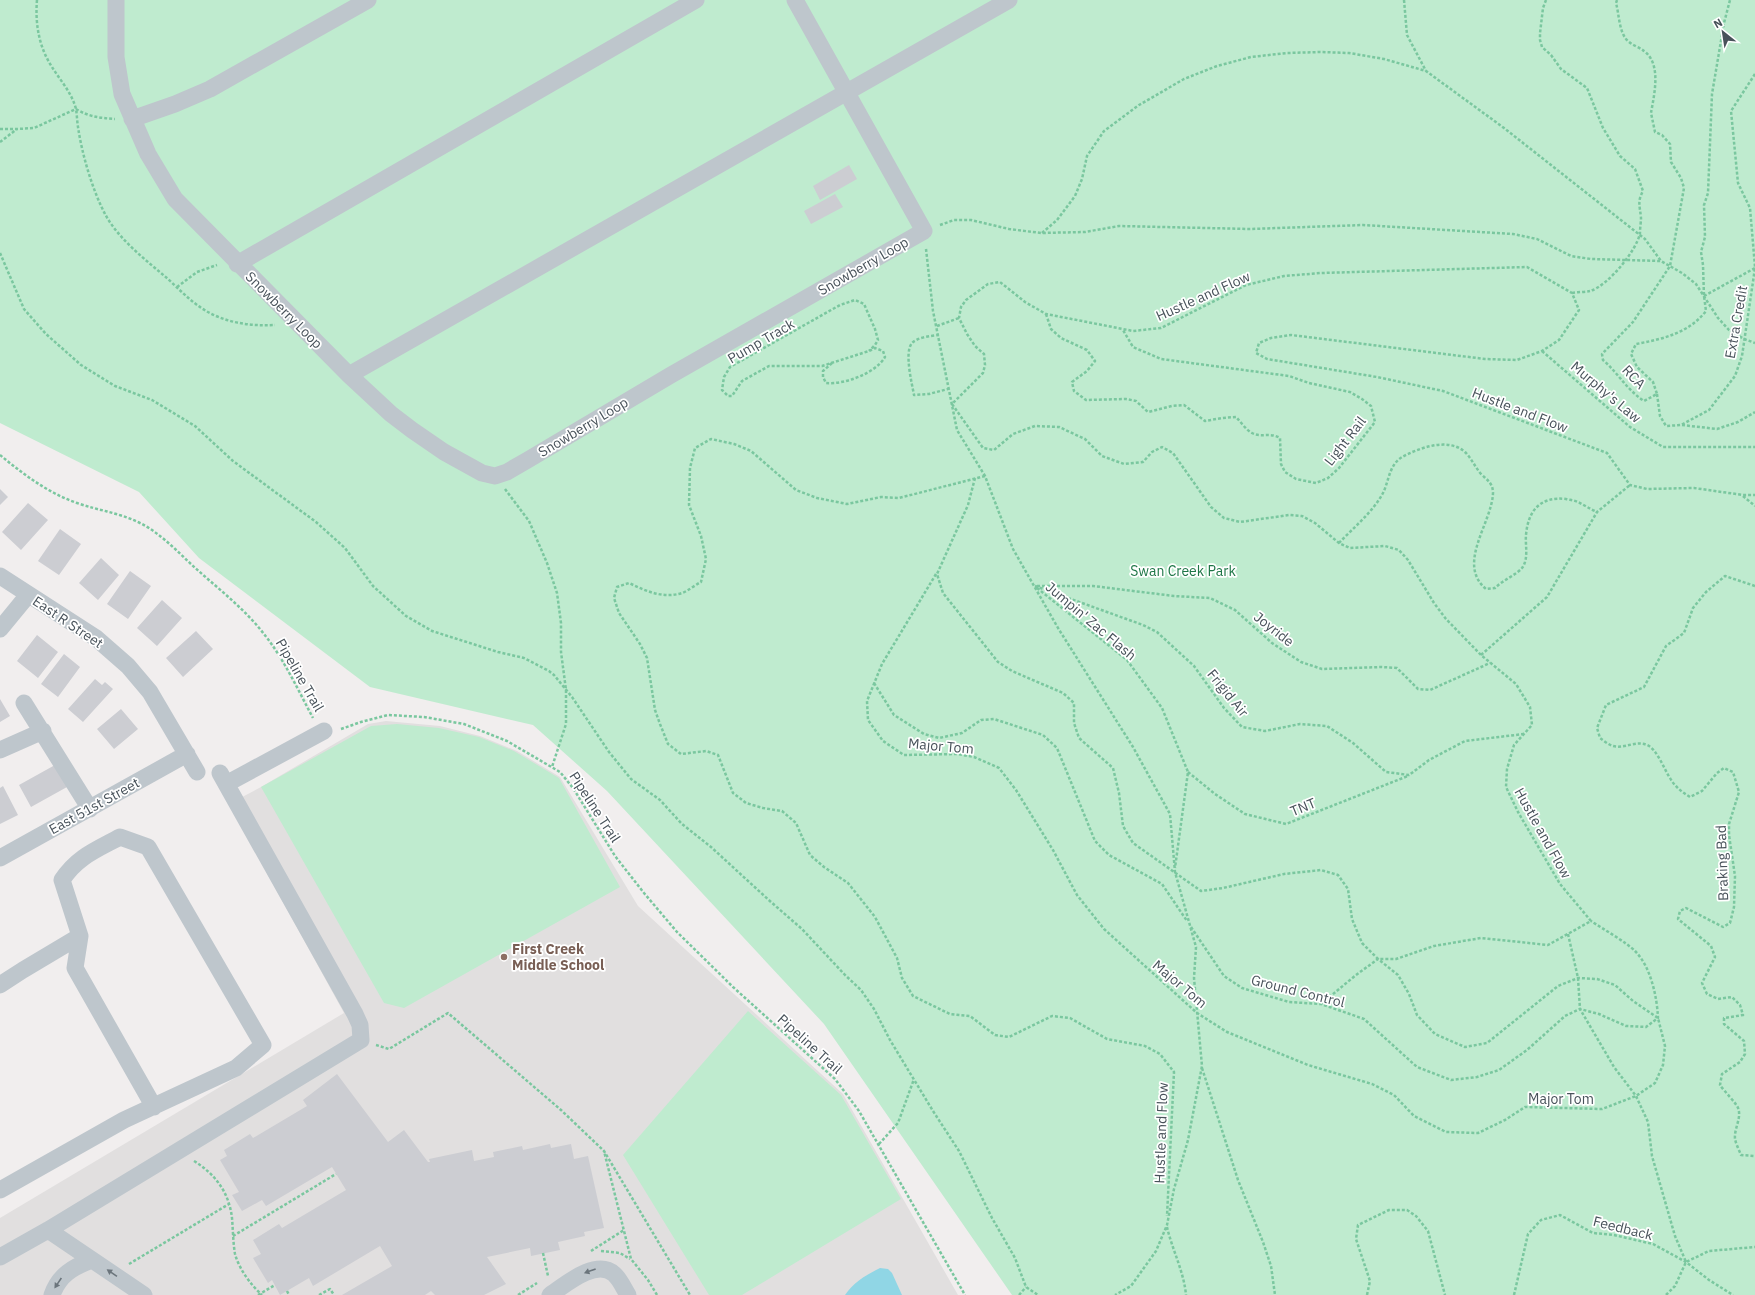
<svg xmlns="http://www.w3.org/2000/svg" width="1755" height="1295" viewBox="0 0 1755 1295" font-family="'IBM Plex Sans',sans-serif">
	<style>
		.education { fill: #e1dfdf }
		.green { fill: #bfebcf }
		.water { fill: #90d6e5 }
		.building { fill: #cccdd2 }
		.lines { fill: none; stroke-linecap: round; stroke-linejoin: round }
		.path { stroke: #7ac79f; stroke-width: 2.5; stroke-dasharray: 3 2; stroke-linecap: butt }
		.minor { stroke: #bec6cc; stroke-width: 17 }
		.oneway { fill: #6b757c }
		.education-dot { fill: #8d6e63; stroke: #fff; stroke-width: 1.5 }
		.labels { text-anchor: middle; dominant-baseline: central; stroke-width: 3.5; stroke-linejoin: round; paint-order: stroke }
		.street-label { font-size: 14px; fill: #48525a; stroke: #fff }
		.park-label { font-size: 14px; fill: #1e7647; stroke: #fff }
		.education-label { font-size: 14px; font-weight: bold; fill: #785e54; stroke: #fff; text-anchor: start }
	</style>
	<rect width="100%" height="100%" fill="#f1eeee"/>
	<!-- education -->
	<path class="education" d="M386,721l54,5 40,10 37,15 43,26 78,129 205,188 115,201h-958v-77l344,-205 -115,-209 32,-17 107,-63z"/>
	<!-- green -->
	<path class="green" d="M0,0h1755v1295h-743l-188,-271 -217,-233 -74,-66 -163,-38 -171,-129 -60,-66 -139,-69z
		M397,724l42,4 40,9 35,14 45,27 61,109 -216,121 -20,-5 -123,-216 110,-61z
		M748,1011l93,84 60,104 -159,96h-33l-86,-140z"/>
	<!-- water -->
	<path class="water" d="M880,1268l8,1 4,4 10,22h-57c9,-13 21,-20 35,-27z"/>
	<!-- building -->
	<path class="building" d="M849,165l8,14 -37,21 -7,-14z
		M835,194l8,13 -32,17 -7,-13z
		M0,489l8,8 -8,8z
		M28,503l20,17 -27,30 -19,-18z
		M60,529l21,15 -22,31 -21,-14z
		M101,558l18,17 -21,25 -19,-17z
		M130,571l21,15 -23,33 -21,-15z
		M162,600l20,18 -25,28 -20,-18z
		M196,631l17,18 -30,28 -17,-19z
		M37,635l21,17 -20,26 -21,-17z
		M64,654l16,13 -22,30 -17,-13z
		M95,679l7,6 3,-3 8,7 -30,33 -15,-13z
		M0,699l10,17 -10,6z
		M121,709l17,20 -24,20 -17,-20z
		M55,765l12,22 -36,20 -12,-22z
		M3,786l15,29 -18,9v-36z
		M337,1074l51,68 16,-12 24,32h2l-1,-3 43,-9 2,11 20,-4 -1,-5 29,-6 1,4 27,-6 1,4 20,-4 3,15 14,-3 16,72 -20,4 1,4 -27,6 2,8 -29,6 -1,-8 -43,9 19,27 -22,11h-49l-4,-4 -6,4h-83l50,-29 -12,-20 -67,40 -4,-8 -29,17 -8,-15 -4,3 -15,-25 8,-4 -8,-14 26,-16 3,4 64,-38 -14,-23 -66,39 -4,-6 -20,11 -10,-16 7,-3 -19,-32 7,-4 -3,-6 26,-16 3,4 54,-32 -4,-6z"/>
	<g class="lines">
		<!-- path -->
		<path class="path" d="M37,0c-2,24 2,47 15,67 8,13 20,26 24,42 1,6 1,12 2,18 4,27 14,62 27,87 14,26 41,46 63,65 15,14 29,29 48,37 19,8 38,10 59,9
			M1404,0l3,35 19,36
			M1546,0l-3,8 -3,25v7l2,7 9,8 10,14 26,19 16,40 17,28 15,13 8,22c-6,11 -3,15 -2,27 0,4 -1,10 -1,15 -3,17 -32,53 -50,58 -5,1 -12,1 -18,2
			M1617,0l-1,3c3,11 3,27 10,36 5,6 13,8 18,12 18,13 10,44 7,62l4,19 7,3 8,9 1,18 10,16 3,10 -14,78 -37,56 -31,32 1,6c16,14 23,29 41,41l13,-7 -4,-12 -16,-15 -6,-13 5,-10c27,-5 53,-11 70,-33l-2,-15 -1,-31 -2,-13 4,-15 -1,-32 4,-12 4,-99 12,-71 6,-23
			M1755,74l-24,37 7,72 12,25 5,59
			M0,129h17l17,-1 42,-19c13,8 25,9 39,10
			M0,142l17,-13
			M940,225l14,-5h17l38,9 32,4 44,-1 34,-6 131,3 113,-4 150,9 24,5 34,17 20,3 70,2 21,12 14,11 22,34 11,12 15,9 11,4
			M1042,233l15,-13 18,-24 7,-17 5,-23 17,-25 35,-26 45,-26 33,-13 34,-9 36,-4 33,-1 29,1 35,6 42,12 78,57 141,111 16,22
			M926,249l7,62 24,119 28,46 28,73 45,79 75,119 37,67 5,58 21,75 -2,31 8,88 -14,74 -14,49 -7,36 -11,26 -25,35 -16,9
			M0,253l24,56 22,25 35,31 34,21 37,14 43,26 38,35 83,61 29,26 28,38 33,30 26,15 66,21 26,6 25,13 5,4 18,22 37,55 22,27 29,21 22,24 29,23 60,55 31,27 43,46 16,15 13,19 16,31 43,71 26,40 33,67 23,40 11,29 12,8
			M177,287l20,-15 20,-7
			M1704,296l51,-28
			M1046,314l5,15 10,9 26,12 8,11 -8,10 -15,11 2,9 12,9 40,-1 10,2 12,11 24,-6 12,-1 21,16 17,-3 14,-1c5,5 10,13 16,16 9,5 18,-1 28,5l1,26 4,8 11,7 20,4 12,-5 11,-10 36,-46 -4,-16 -9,-7 -12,-7 -41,-9 -20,-7 -128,-17 -28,-12 -10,-17
			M937,326l22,-8
			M939,335c-8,1 -21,2 -27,8 -8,9 0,41 2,52l15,-1 19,-5
			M1542,351l88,76 33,20h92
			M832,363l-9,8v6l3,6c18,2 50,-10 59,-26l-2,-6 -8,-3 -6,3 -47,15h-53l-27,15 -10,15h-4l-6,-6 2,-13 6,-10 110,-62 15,-5 9,4 11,25 3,11 -3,5 -6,6
			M1657,394l3,22 6,10 15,-1 28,-15 26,-34 7,-20 13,-88
			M1682,425l35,4 21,-7 17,-10
			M0,455c23,19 48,38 77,48 23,8 40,9 63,20 20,10 36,27 52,42 24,22 52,43 72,69 20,25 34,56 49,84
			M985,476l-86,22 -18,-1 -34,7 -30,-6 -21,-8 -45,-39 -17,-7 -23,-5 -16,9 -5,20 -1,37 12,31 5,23 -5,23c-6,3 -13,9 -19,11 -19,6 -36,-2 -53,-10l-12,4 -3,11 5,15 21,31 7,14 8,52 5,14 8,20 13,10 25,-3 12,4 15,38 13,10 17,5 19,3 14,12 14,32 14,12 24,16 27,34 22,41 5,20 11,18 37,18 20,2 25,19 14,2 43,-21 18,2 37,21 38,7 15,8 14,18 -7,144
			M975,478l-7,27 -31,69 6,19 55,69 14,9 51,22 11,10v20l5,15 34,30 6,25 4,33 10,17 68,48 22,-3 61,-14 37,-4 17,5 10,14 4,30 10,24 16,16h18l38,-13 47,-8 67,7 43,-24 -31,-37 -42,-72 -12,-25 1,-18 7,-24 18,-20 -2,-18 -14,-23 -35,-29 -35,-36 -12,-16 -26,-43 -9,-10 -14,-4 -35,2 -11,-5 -24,-20 -13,-7 -13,-1 -49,7 -16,-4 -13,-11 -38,-54 -11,-6 -10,5 -9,10 -19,2 -22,-8 -17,-17 -26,-12 -24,-1 -22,8 -19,16 -11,-2 -31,-44 31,-31 2,-8 -1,-11 -9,-8 -8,-12 -8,-16 2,-11 5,-7 22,-16 12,-2 25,20 21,12 87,17 28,-3 85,-43 38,-9 37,-3 206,-6 45,26 7,17 -20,30 -17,11 -25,9 -32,-1 -194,-24 -20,3 -12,5 -3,10 11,6 110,18 66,14 164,62 23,32 17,4 47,-1 49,7h12
			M505,489l24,32 18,42 10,30 4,30v29l5,38v34l-14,43
			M1743,496l12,10
			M1339,543c14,-15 34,-31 44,-50 6,-12 6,-28 19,-36 17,-9 46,-20 63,-5 7,7 10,15 16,22 6,6 12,9 12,19 -1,30 -37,71 -7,96l9,-1c8,-8 21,-13 27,-20 7,-9 3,-23 4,-33 2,-24 14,-39 40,-36 4,1 8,1 12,3 6,3 12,7 19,10
			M936,574l-54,90 -15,37 1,19 15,21 21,14 53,-1 17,3 25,11 17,22 37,60 24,45 27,34 93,84 30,19 81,33 64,19 22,11 20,21 32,16 32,1 27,-13 20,-13 77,2 34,-13 19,-13 8,-18 2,-19 -7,-28 -25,-17 -18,-16 -18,-6 -19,-1 -20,8 -71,57 -22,4 -30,-13 -18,-19 -8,-21 -11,-19 -20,-16 -22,16 -35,29
			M1035,586l108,39 14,7 37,34 30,42 18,19 23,4 35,-7 27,2 26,17 33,29 23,3 20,-15 36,-19 59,-7
			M1037,586h56l81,10 36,2 25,12 37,33 29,19 21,7 60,-2 15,1 21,21 12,1 60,-27
			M1755,586l-30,-10 -19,16 -13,16 -9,25 -18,13 -22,41 -38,18 -9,23 3,10c4,3 9,7 13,8 12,3 23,-6 34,-1 10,4 17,24 23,33 5,9 12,14 20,19l12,-6 15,-18 7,-5 9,4 6,20 -10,32v11l6,41 -1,31 -4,16 -7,4 -37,-19 -6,3 -2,8 33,27 4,11 -13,26 5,11 11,5 14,-2 8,8 3,10 -19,3v6l20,17 1,13 -5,8 -18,12 -2,11c4,6 17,19 18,23 4,10 -4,20 -3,31 1,5 4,11 6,16l14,1
			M1037,588l90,72 35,48 26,64 -13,96
			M1481,655l66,-58 50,-85 33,-27
			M874,683l20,32 30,19 15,4 23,-5 19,-13 13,-1 49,16 14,13 38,93 14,14 53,29 25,37
			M341,729l20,-7 27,-7 36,2 40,7 43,17 53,31 13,16 42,68 29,37 33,39 56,55 102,92 24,32 106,184
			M1188,772l27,22 30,20 41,10 122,-48
			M1191,927l33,49 18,12 47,14 32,2 43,15 53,48 34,13 26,-3 22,-7 28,-20 38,-34 15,-7 19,5 27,12 20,1 12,-9c-1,-21 -7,-51 -23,-67 -9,-9 -32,-22 -44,-30
			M1568,934l10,44 2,31 34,58 22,29 12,26 4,34 23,80 11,26
			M376,1045l13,4 59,-36 113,97 43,41
			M1202,1068l36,112 25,62 8,24 4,29
			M879,1144l19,-21 16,-44
			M194,1161c21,13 35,31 38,57 1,12 1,24 3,36 4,15 16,31 27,41
			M1167,1227c5,22 17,45 19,68
			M233,1236l103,-62
			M591,1251l33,-21
			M601,1251l19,2 10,6
			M543,1253l5,23
			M129,1264l100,-60
			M287,1291l2,4
			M258,1295l17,-10
			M319,1295l11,-6 4,6
			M518,1295l19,-12
			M657,1295l-9,-15 -17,-21 -27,-108 86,144
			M1019,1295l7,-8
			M1367,1295l3,-14 -14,-42 2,-14 31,-15h18l9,6 12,15 17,64
			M1514,1295l14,-61 13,-14 19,-5 33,18 21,2 39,9 33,18 23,18 24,15
			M1666,1295l9,-9 11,-24 23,-11 46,-4"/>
		<!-- minor -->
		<path class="minor" d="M116,0v57l6,37 26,60 27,45 174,176 42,39 21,16 32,22 38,21 13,3 12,-4 19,-11 145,-86 253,-144 -129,-231
			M132,119l43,-15 35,-15 158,-89
			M237,264l459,-264
			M349,375l660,-375
			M0,576l96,62 32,28 22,26 47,80
			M0,629l28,-34
			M24,703l66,106
			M0,750l43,-19
			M226,784l98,-53
			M0,858l187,-104
			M0,985l23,-15 57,-34
			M0,1190l124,-70 112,-52 27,-23 -115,-198 -28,-10c-24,13 -43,20 -58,43l18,56 -5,32 79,139
			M48,1230l96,65
			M0,1257l48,-27 313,-190 -1,-15 -5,-11 -135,-241
			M52,1295c7,-20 21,-28 40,-35
			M550,1295c15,-10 46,-37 64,-21 6,5 10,15 14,21"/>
	</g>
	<!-- one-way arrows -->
	<defs><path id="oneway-solid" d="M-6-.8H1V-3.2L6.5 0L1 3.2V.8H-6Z"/></defs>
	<g class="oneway">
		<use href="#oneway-solid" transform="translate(590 1271) rotate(160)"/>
		<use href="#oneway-solid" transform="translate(112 1273) rotate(-146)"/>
		<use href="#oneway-solid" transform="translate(58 1283) rotate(124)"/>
	</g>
	<!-- markers -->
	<circle class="education-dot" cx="504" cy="957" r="4"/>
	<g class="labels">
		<!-- street labels -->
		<g class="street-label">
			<text transform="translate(863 266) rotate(-30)">Snowberry Loop</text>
			<text transform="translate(1203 296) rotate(-24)">Hustle and Flow</text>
			<text transform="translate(284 310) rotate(45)">Snowberry Loop</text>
			<text transform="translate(1736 322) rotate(-80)">Extra Credit</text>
			<text transform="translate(761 341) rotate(-30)">Pump Track</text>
			<text transform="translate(1634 377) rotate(47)">RCA</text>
			<text transform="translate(1606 392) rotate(40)">Murphy's Law</text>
			<text transform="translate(1520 410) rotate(21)">Hustle and Flow</text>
			<text transform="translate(583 427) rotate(-31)">Snowberry Loop</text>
			<text transform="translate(1345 441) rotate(-52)">Light Rail</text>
			<text transform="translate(1091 621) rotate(40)">Jumpin' Zac Flash</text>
			<text transform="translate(68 622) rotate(34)">East R Street</text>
			<text transform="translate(1274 629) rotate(38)">Joyride</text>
			<text transform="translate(300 675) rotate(60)">Pipeline Trail</text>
			<text transform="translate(1228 693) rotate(51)">Frigid Air</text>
			<text transform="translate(941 746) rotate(5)">Major Tom</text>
			<text transform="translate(94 806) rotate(-29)">East 51st Street</text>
			<text transform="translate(595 807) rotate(57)">Pipeline Trail</text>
			<text transform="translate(1303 807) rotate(-22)">TNT</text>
			<text transform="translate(1543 833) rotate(61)">Hustle and Flow</text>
			<text transform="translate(1722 863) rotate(-92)">Braking Bad</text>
			<text transform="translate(1180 984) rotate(40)">Major Tom</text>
			<text transform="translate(1298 991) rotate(14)">Ground Control</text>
			<text transform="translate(810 1044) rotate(42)">Pipeline Trail</text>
			<text x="1561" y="1099">Major Tom</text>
			<text transform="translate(1161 1133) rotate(-88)">Hustle and Flow</text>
			<text transform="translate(1623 1228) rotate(14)">Feedback</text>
		</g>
		<!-- park labels -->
		<g class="park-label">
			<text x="1183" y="571">Swan Creek Park</text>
		</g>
		<!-- education labels -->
		<g class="education-label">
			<text x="512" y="949">First Creek<tspan x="512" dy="16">Middle School</tspan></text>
		</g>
	</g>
	<!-- north arrow -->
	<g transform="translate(1723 32) rotate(330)" stroke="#ffffff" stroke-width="3" paint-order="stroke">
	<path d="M0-3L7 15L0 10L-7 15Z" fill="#48525a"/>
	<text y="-6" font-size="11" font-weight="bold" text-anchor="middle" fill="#48525a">N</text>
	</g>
</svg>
